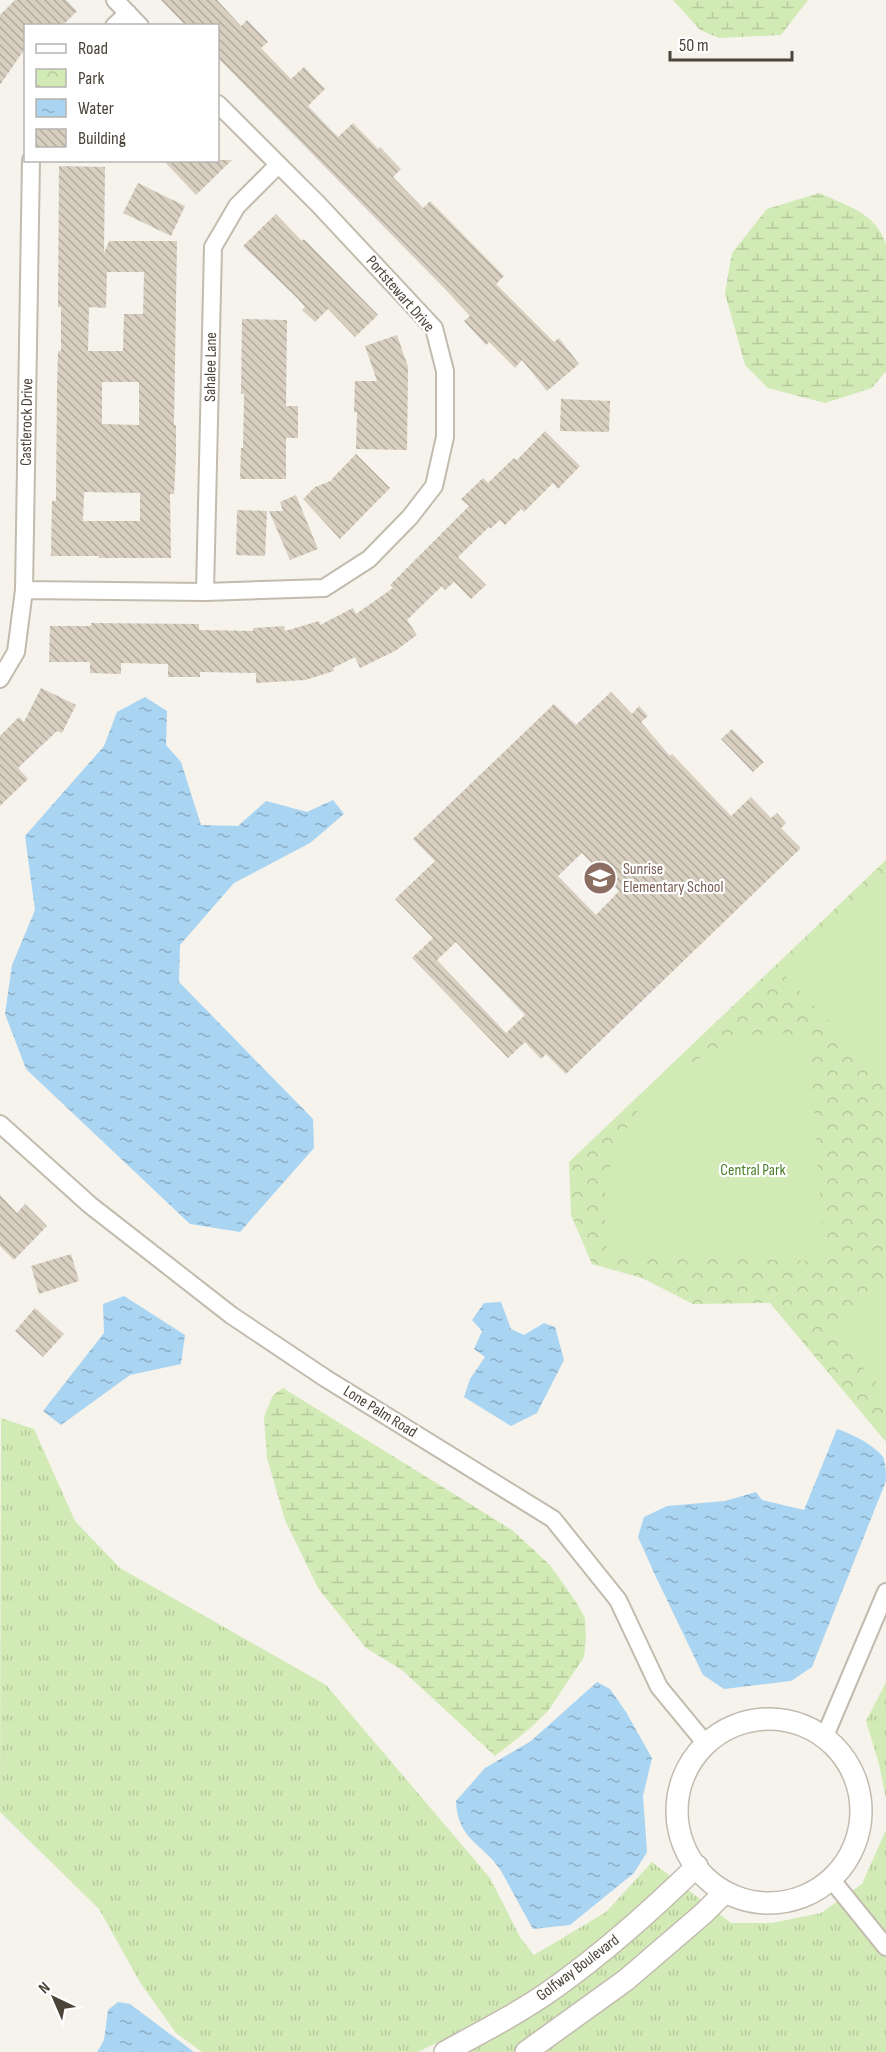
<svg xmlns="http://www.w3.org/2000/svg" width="886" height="2052" viewBox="0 0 886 2052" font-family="'Sofia Sans Condensed',sans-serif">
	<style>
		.grass { fill: url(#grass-tufts) }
		.wetland { fill: url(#wetland-marsh) }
		.park { fill: url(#park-crowns) }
		.pitch { fill: #d2eab5 }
		.water { fill: url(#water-ripples) }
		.building { fill: url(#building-back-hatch); fill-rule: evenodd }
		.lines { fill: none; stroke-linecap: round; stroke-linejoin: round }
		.minor-casing { stroke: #c2bbae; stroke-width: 20 }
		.tertiary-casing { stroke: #c2bbae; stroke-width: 24 }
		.minor { stroke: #fff; stroke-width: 16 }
		.tertiary { stroke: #fff; stroke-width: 21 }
		.labels { text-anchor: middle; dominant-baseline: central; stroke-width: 4.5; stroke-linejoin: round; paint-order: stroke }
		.street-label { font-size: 16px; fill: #4b4439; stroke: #fff }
		.education-label { font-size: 16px; fill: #785e54; stroke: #fff; text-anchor: start }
		.park-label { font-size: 16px; fill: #4a7f2a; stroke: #fff }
	</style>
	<defs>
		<pattern id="grass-tufts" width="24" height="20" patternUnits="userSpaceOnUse" patternTransform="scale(1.5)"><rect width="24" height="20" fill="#d2eab5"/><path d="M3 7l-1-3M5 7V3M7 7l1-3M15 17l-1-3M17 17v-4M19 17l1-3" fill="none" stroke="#b6ca9c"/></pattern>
		<pattern id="wetland-marsh" width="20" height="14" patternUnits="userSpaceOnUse" patternTransform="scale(1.5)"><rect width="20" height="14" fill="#d2eab5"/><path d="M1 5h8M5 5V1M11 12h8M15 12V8" fill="none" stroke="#b6ca9c"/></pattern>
		<pattern id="park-crowns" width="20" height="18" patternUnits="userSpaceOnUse" patternTransform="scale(1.5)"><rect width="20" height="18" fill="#d2eab5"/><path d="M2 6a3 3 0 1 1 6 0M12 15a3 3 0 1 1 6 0" fill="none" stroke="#b6ca9c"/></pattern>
		<pattern id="water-ripples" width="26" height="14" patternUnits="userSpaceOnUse" patternTransform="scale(1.5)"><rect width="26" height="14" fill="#a9d4f2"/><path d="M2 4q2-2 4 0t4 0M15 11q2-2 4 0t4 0" fill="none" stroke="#8caec5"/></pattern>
		<pattern id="building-back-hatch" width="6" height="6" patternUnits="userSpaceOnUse" patternTransform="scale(1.5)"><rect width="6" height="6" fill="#d8cfc1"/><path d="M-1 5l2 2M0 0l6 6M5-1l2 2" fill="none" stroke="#b1aa9e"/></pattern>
	</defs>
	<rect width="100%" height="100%" fill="#f6f3ec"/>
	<!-- grass -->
	<path class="grass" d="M1,1418l33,11 41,92 45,47 206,117 164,193 30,59 14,18 72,-43 46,-50 79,61h41l49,-10 41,-29 24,-54v222h-444l-6,-9 -18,9h-216l-26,-19 -35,-49 -42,-75 -99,-97z
		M886,1682v117l-7,-35 -13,-43z"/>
	<!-- wetland -->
	<path class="wetland" d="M673,0h135l-27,35 -62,3 -19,-8z
		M819,193c28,13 56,19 67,51v127l-14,17 -47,15 -57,-15 -23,-23 -20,-72 7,-40 35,-44z
		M283,1388l229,142 38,35 26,37 9,16 1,21 -2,18 -36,54 -20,19 -33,26 -93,-86 -36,-22 -48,-60 -33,-68 -18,-62 -3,-41 9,-22z"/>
	<!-- park -->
	<path class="park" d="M886,860v582l-116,-139 -77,1 -51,-26 -50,-14 -21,-49 -2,-53z"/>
	<!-- pitch -->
	<path class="pitch" d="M876,887l10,11v182l-102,-105z
		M779,1032l30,6 15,213 -12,10 -205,-7 -3,-54 9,-48 23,-39 30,-34 41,-25 41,-18z
		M872,1288l14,14 -1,89 -58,-61z"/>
	<!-- water -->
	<path class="water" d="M145,697l22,14 -1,34 15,17 20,63 37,1 28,-25 41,11 26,-12 11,14 -34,29 -76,40 -54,62 -1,37 134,137 1,29 -74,84 -50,-8 -164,-155 -21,-55 7,-49 23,-55 -10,-74 79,-90 13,-34z
		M124,1296l61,39 -4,29 -51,11 -69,50 -18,-14 61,-78 -1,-29z
		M501,1302l10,27 13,6 20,-12 11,4 9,33 -27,53 -26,13 -47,-29 6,-18 15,-22 -11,-8 8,-18 -10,-11 12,-17z
		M837,1429c15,5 36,15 46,28 3,7 3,17 3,24l-74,186 -21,14 -67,8 -21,-14 -48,-100 -17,-38 6,-20 23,-11 58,-5 31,-9 6,8 42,10z
		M597,1682l13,7 16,23 26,46 -9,38 4,56 -13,21 -64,52 -37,4c-11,-19 -21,-39 -32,-58 -17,-27 -44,-31 -45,-70l29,-33 46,-27z
		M118,2002l12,2 64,48h-97l7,-12 4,-30z"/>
	<!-- building -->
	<path class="building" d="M15,0h51l11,11 -15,15h-36v21l-26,38v-70z
		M161,0h56l24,26 6,-6 21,22 -7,6 30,31 13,-12 21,22 -17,17 30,31 15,-14 25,26 2,-2 21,22 -8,8 30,31 7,-7 74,75 -8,8 58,58 5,-4 20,26 -32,27 -25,-31 -7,8 -26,-26 -3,3 -22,-24 6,-5 -25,-27 -227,-231v-32h-32z
		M163,160h69l-36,35z
		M59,166l46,1 -1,86 5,-12h68l-3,184h2v31l-2,38h-4l1,64h-72v-2h-48l1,-55h4l1,-113 1,-37h3v-44h-3zM107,272h37l-1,42h-19l-1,37h-35l1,-44 17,1zM102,382h37v43l-37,-1zM84,492l56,1v28h-57z
		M138,183l47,23 -14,30 -48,-23z
		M276,214l26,27 2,-2 74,76 -23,22 -27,-28 -13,13 -13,-12 3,-3 -8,-9 -54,-52z
		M242,319l45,1 -1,86h12v32h-12v41h-46l1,-31h2l1,-54h-3z
		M397,335l11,32 -1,83 -51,-1 1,-37h-3l1,-31h22l-12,-35z
		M561,399l49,2 -1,31 -49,-1z
		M545,431l35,35 -22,23 -5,-6 -29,29 -3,-3 -16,16 -5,-5 -10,9 -1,-2 -31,30 28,28 -15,14 -17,-17 -9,8 -3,-4 -35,34 10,15 -22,16 -35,17 -5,-11 -22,11 1,3 -29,9 -49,3v-10l-56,-1v5h-32v-13l-47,-1v11l-31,-1v-11h-41l1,-36h41v-3l108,1v6l54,1v-3l31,-2 1,5 34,-10 1,4 33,-17 3,6 37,-26 -3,-3 79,-79 -8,-7 22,-21 5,5 26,-25 3,2z
		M356,454l34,34 -50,51 -37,-40 12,-12 18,-7h-2z
		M296,495l22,54 -28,11 -21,-49h14l-3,-9z
		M237,510l30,1 -2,45 -29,-1z
		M41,688l35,17 -14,28 -5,-2 -39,37 10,11 -28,27v-70l19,-19 5,5z
		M611,692l21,22 7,-8 9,10 -7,6 29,34 2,-2 59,62 20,-19 20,21 6,-5 9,10 -5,5 20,20 -235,226 -20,-20 -5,5 -16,-17 -17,16 -96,-100 21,-20 -38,-39 40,-38 -22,-22 141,-135 22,21zM582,853l37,38 -23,24 -38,-39zM456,942l69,73 -19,18 -69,-73z
		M732,729l32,33 -11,10 -32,-33z
		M0,1195l17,18 8,-9 22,22 -33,34 -14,-14z
		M71,1254l8,27 -40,13 -8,-28z
		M35,1308l29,26 -21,23 -28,-26z"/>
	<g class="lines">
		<defs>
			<path id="minor" d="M115,0l25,26
				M114,26l14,-13
				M24,590l181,2 119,-4 45,-29 41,-42 24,-31 11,-49v-66l-11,-43 -116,-124 -100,-100
				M205,592l8,-345 24,-41 41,-41
				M0,679l16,-27 8,-62 7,-430
				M0,1124l90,81 141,110 94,63 228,141 65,81 41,87 47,57
				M825,1736l61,-144
				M831,1879l55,68"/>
			<path id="tertiary" d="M677 1811a92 92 0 1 1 184 0a92 92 0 1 1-184 0Z
				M445,2052c37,-20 74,-39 108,-63 52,-37 99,-79 144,-123
				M526,2052l100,-72 78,-67 20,-20"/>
		</defs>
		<!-- minor casing -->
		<use href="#minor" class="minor-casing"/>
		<!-- tertiary casing -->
		<use href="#tertiary" class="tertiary-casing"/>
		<!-- minor -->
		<use href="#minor" class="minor"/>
		<!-- tertiary -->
		<use href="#tertiary" class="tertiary"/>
	</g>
	<!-- icons -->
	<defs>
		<symbol id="school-disc" viewBox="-11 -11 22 22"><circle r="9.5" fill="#8d6e63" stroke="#fff"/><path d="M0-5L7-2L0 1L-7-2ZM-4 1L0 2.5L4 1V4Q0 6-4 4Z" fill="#fff"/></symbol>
	</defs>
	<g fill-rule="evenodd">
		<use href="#school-disc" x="581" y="859" width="38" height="38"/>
	</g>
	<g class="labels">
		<!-- street labels -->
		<g class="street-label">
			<text transform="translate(400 294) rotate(49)">Portstewart Drive</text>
			<text transform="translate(211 367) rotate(-89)">Sahalee Lane</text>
			<text transform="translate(27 422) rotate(-89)">Castlerock Drive</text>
			<text transform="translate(380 1412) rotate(32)">Lone Palm Road</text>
			<text transform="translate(578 1968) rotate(-37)">Golfway Boulevard</text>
		</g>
		<!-- education labels -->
		<g class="education-label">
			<text x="623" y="869">Sunrise<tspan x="623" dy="18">Elementary School</tspan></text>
		</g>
		<!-- park labels -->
		<g class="park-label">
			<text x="753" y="1170">Central Park</text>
		</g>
	</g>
	<!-- legend -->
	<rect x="24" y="24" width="195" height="138" fill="#ffffff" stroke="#b7b4b0" stroke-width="1.5"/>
	<rect x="36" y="44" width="30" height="9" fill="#ffffff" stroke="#b7b4b0" stroke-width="1.5"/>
	<text x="78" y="54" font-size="18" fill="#4b4439">Road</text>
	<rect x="36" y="69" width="30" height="18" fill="url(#park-crowns)" stroke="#b7b4b0" stroke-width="1.5"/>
	<text x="78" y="84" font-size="18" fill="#4b4439">Park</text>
	<rect x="36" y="99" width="30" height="18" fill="url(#water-ripples)" stroke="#b7b4b0" stroke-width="1.5"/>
	<text x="78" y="114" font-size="18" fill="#4b4439">Water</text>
	<rect x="36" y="129" width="30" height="18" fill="url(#building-back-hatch)" stroke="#b7b4b0" stroke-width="1.5"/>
	<text x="78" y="144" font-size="18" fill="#4b4439">Building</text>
	<!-- north arrow -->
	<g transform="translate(54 1998) rotate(316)" stroke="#ffffff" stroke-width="4.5" paint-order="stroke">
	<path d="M0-4.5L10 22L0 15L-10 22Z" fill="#4b4439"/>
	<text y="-9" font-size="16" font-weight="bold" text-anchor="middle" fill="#4b4439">N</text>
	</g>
	<!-- scale -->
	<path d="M670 51v9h122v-9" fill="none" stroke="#4b4439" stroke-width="3"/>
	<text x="679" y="51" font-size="18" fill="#4b4439" stroke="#ffffff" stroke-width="4.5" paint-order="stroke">50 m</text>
</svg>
